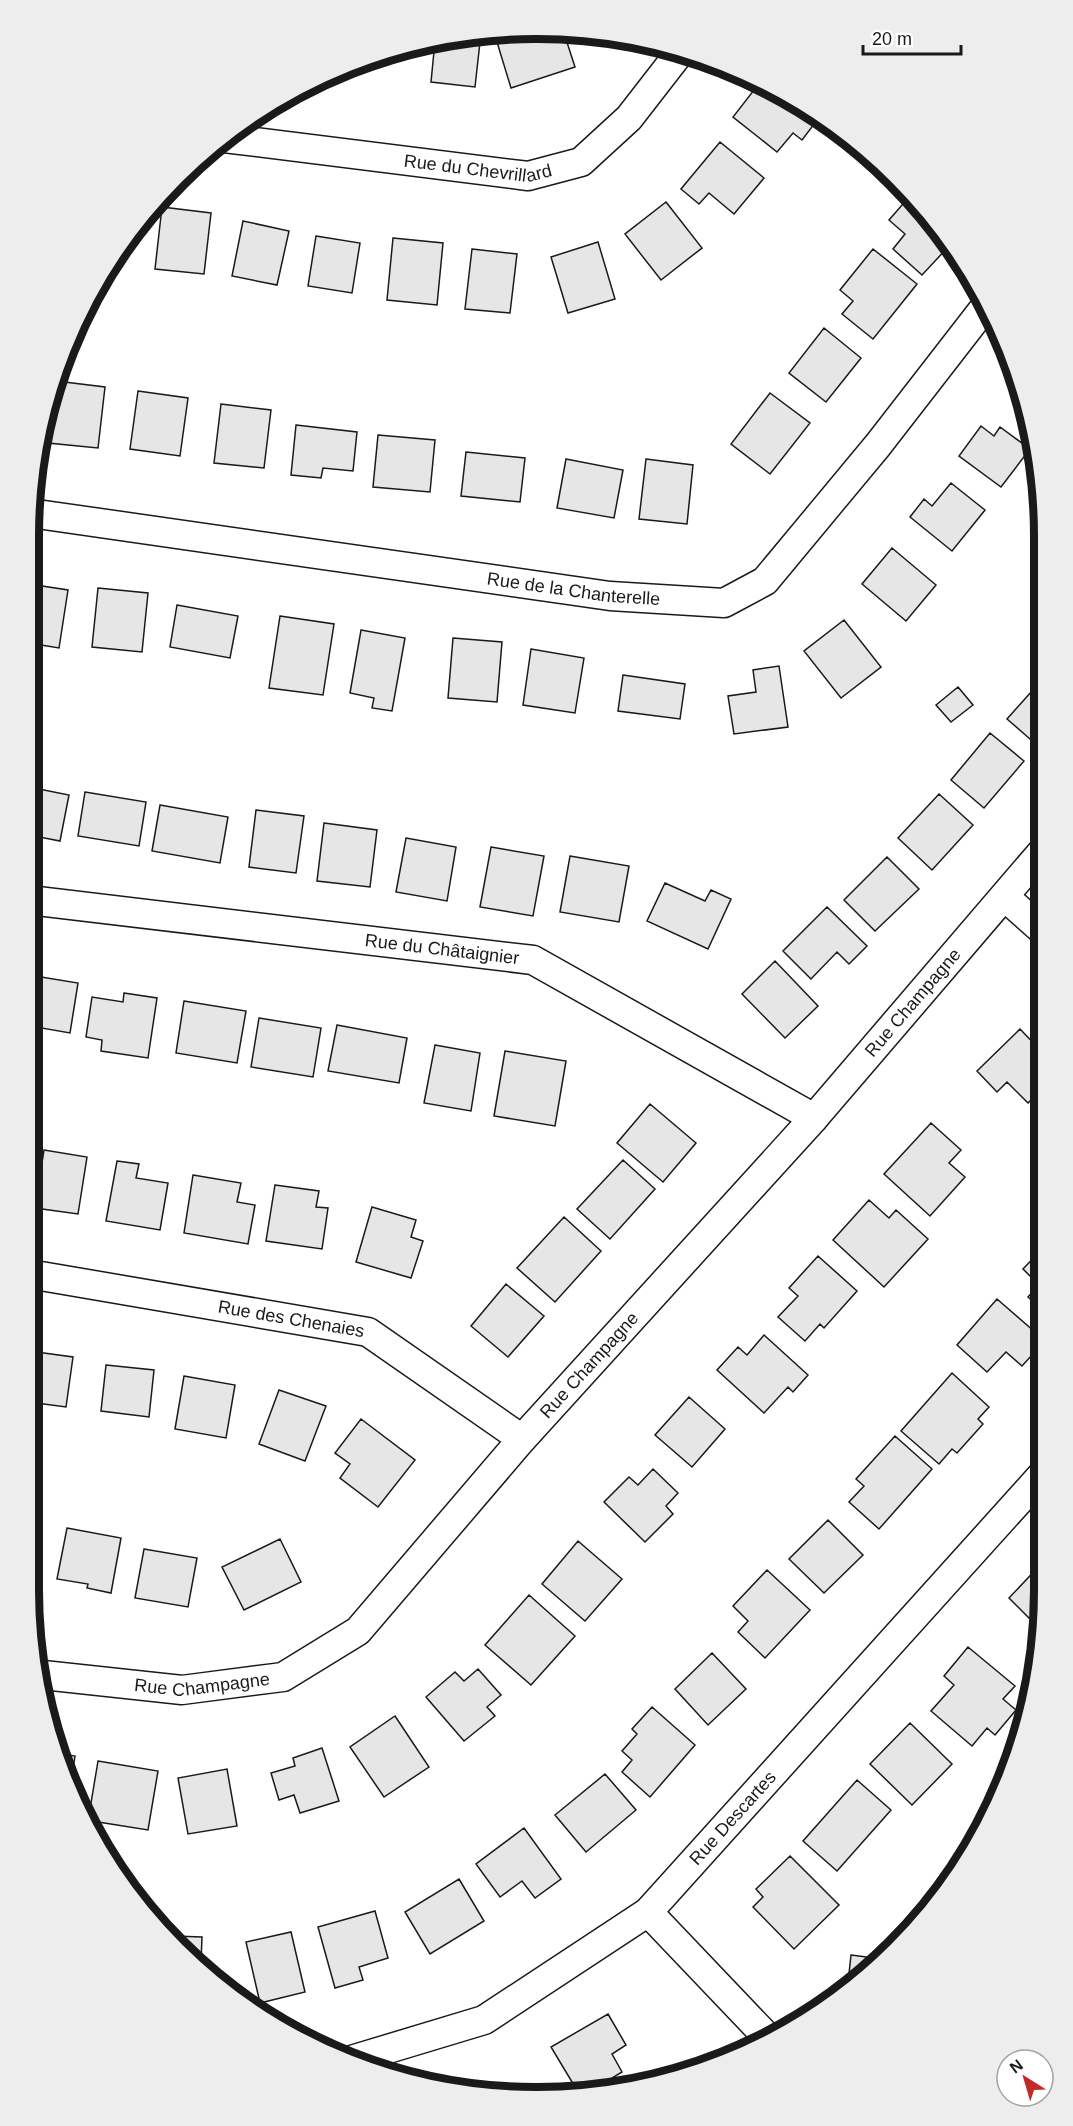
<svg xmlns="http://www.w3.org/2000/svg" width="1073" height="2126" viewBox="0 0 1073 2126" font-family="Arial,sans-serif">
	<style>
		.building { fill: #e6e6e6; stroke: #1a1a1a; stroke-width: 1.5 }
		.lines { fill: none; stroke-linecap: round; stroke-linejoin: round }
		.minor-casing { stroke: #1a1a1a; stroke-width: 31 }
		.minor { stroke: #fff; stroke-width: 28 }
		.labels { text-anchor: middle; dominant-baseline: central; stroke-width: 4.5; stroke-linejoin: round; paint-order: stroke }
		.street-label { font-size: 18px; fill: #1a1a1a; stroke: #fff }
		.rim { fill: none; stroke: #1a1a1a; stroke-width: 8 }
	</style>
	<rect width="100%" height="100%" fill="#fff"/>
	<!-- building -->
	<path class="building" d="M563,30l12,37 -64,21 -14,-46 37,-11z
		M470,33h11l-6,54 -44,-5 4,-41z
		M398,50l-1,10 -22,-2v9l-22,-2 20,-9z
		M761,81l54,42 -13,17 -9,-7 -16,19 -44,-35z
		M720,142l44,36 -30,36 -25,-21 -10,11 -18,-15z
		M909,197l31,31 10,17 -28,30 -29,-26 12,-15 -16,-14z
		M666,202l36,46 -41,32 -36,-46z
		M162,207l49,6 -7,61 -49,-5z
		M243,221l46,10 -12,54 -45,-9z
		M316,236l44,7 -8,50 -44,-7z
		M393,238l50,5 -6,62 -50,-5z
		M598,242l17,57 -47,14 -17,-56z
		M472,249l45,5 -7,59 -45,-4z
		M873,249l44,35 -44,55 -31,-25 11,-13 -13,-11z
		M824,328l37,30 -35,44 -37,-29z
		M56,381l49,6 -7,61 -50,-5z
		M138,391l50,7 -8,58 -50,-7z
		M770,393l40,30 -40,51 -39,-30z
		M221,404l50,6 -7,58 -50,-5z
		M296,425l61,7 -4,39 -30,-3 -2,10 -30,-3z
		M981,426l13,10 6,-9 30,22 -29,38 -42,-31z
		M378,435l57,5 -5,52 -57,-5z
		M466,452l59,6 -5,44 -59,-6z
		M566,459l57,11 -9,48 -57,-10z
		M646,459l47,6 -6,59 -48,-5z
		M951,483l34,27 -33,41 -42,-34 14,-18 8,7z
		M892,548l44,37 -30,36 -44,-37z
		M29,584l39,6 -9,58 -30,-5z
		M98,588l50,5 -6,59 -50,-5z
		M177,605l61,11 -8,42 -60,-11z
		M280,616l54,8 -11,71 -54,-7z
		M844,620l37,47 -40,31 -37,-47z
		M361,630l44,8 -13,73 -20,-3 2,-10 -24,-5z
		M453,638l49,4 -5,60 -49,-4z
		M531,649l53,9 -9,55 -52,-8z
		M779,666l9,61 -54,7 -6,-38 28,-4 -3,-22z
		M623,675l62,9 -5,35 -62,-8z
		M1041,681v61l-3,4 -31,-27z
		M958,687l15,18 -22,17 -15,-17z
		M990,733l34,28 -40,47 -33,-28z
		M29,787l40,8 -9,46 -31,-6z
		M85,792l61,10 -7,44 -61,-10z
		M939,794l34,31 -41,45 -34,-32z
		M160,805l68,12 -8,46 -68,-12z
		M256,810l48,6 -8,57 -47,-6z
		M324,823l53,7 -7,57 -53,-6z
		M406,838l50,9 -9,54 -51,-9z
		M491,847l53,9 -11,60 -53,-9z
		M570,856l59,10 -10,56 -59,-10z
		M887,857l32,32 -44,42 -31,-31z
		M665,883l40,18 6,-11 20,9 -23,50 -61,-28z
		M827,907l40,39 -18,18 -12,-12 -26,27 -28,-28z
		M775,961l43,45 -33,32 -43,-44z
		M29,975l49,8 -8,50 -28,-5 -2,11 -11,-2z
		M124,993l33,5 -9,60 -47,-7 1,-11 -16,-3 6,-40 31,5z
		M184,1001l62,10 -9,52 -61,-10z
		M259,1018l62,10 -8,49 -62,-10z
		M337,1025l70,13 -8,45 -71,-12z
		M1020,1029l22,23v37l-14,14 -21,-21 -10,10 -20,-21z
		M435,1045l45,8 -9,58 -47,-8z
		M505,1051l61,10 -11,65 -61,-10z
		M650,1104l46,39 -33,39 -46,-39z
		M931,1123l30,27 -12,13 16,14 -35,39 -46,-42z
		M44,1150l43,7 -9,57 -43,-6z
		M623,1160l32,29 -45,50 -33,-30z
		M117,1161l22,3 -3,14 32,5 -8,47 -54,-9z
		M193,1175l48,8 -4,19 18,3 -7,39 -64,-11z
		M275,1185l44,6 -3,16 12,1 -6,41 -56,-8z
		M869,1200l20,18 7,-8 32,29 -44,48 -51,-47z
		M372,1207l44,13 -5,17 12,4 -12,37 -55,-16z
		M564,1217l37,34 -46,51 -38,-34z
		M1042,1249l1,62 -15,-14 11,-12 -16,-16z
		M818,1256l39,35 -33,37 -4,-4 -15,17 -27,-24 20,-21 -9,-8z
		M506,1284l38,32 -36,41 -37,-31z
		M997,1299l46,40v4l-21,23 -16,-14 -19,20 -30,-27z
		M764,1335l44,40 -15,17 -5,-5 -24,26 -47,-43 21,-23 9,8z
		M29,1351l44,6 -7,50 -37,-5z
		M106,1365l48,5 -5,47 -48,-6z
		M952,1373l37,34 -11,12 5,5 -26,29 -5,-4 -13,15 -38,-33z
		M184,1376l51,9 -9,53 -51,-9z
		M279,1390l47,16 -21,55 -46,-17z
		M689,1397l36,32 -33,38 -37,-32z
		M361,1419l54,41 -37,47 -38,-29 10,-14 -15,-11z
		M895,1436l37,33 -53,60 -30,-27 15,-16 -8,-7z
		M653,1469l25,24 -12,13 7,8 -28,28 -41,-40 25,-25 9,8z
		M828,1520l35,35 -39,38 -35,-34z
		M29,1521l6,2 -6,36z
		M67,1528l54,10 -10,55 -24,-5 1,-4 -31,-5z
		M280,1539l21,43 -57,28 -22,-43z
		M578,1541l44,38 -37,42 -43,-37z
		M144,1549l53,9 -9,49 -53,-9z
		M1043,1562v60l-1,9 -33,-33z
		M767,1570l43,40 -45,48 -27,-26 10,-11 -15,-15z
		M529,1595l46,41 -44,49 -46,-40z
		M968,1647l47,39 -12,13 13,11 -21,25 -8,-7 -15,18 -41,-35 23,-26 -10,-9z
		M712,1653l34,36 -38,36 -33,-36z
		M478,1669l23,26 -14,12 8,9 -31,25 -38,-44 29,-25 9,9z
		M652,1707l43,38 -45,52 -28,-25 10,-12 -10,-9 15,-17 -5,-5z
		M395,1716l34,51 -45,30 -34,-50z
		M910,1723l42,41 -40,41 -42,-41z
		M322,1748l17,53 -39,12 -6,-18 -15,5 -8,-27 24,-7 -2,-8z
		M56,1753l19,3 -4,26z
		M98,1761l60,10 -10,59 -56,-9 -3,-6z
		M227,1769l10,57 -49,8 -10,-56z
		M605,1774l31,36 -50,42 -31,-37z
		M857,1780l34,30 -54,61 -34,-30z
		M524,1828l37,51 -26,19 -13,-17 -22,16 -24,-33z
		M790,1856l49,49 -45,44 -41,-42 10,-10 -7,-8z
		M459,1879l25,42 -54,33 -25,-42z
		M375,1911l13,47 -29,9 4,13 -28,8 -17,-61z
		M291,1932l14,60 -45,11 -14,-61z
		M173,1936l29,1 -1,25z
		M851,1955l31,4 -34,24z
		M608,2014l18,31 -14,9 10,18 -34,21 -10,-1 -27,-45z"/>
	<g class="lines">
		<defs>
			<g id="minor">
				<path id="s1" d="M224,138l304,38 53,-14 48,-44 52,-67"/>
				<path id="s2" d="M30,513l580,83 114,7 41,-22 113,-136 107,-138"/>
				<path d="M1005,897l36,32"/>
				<path id="s3" d="M29,900l504,60 281,158"/>
				<path id="s4" d="M29,1274l339,58 154,107"/>
				<path id="s5" d="M43,1675l139,15 101,-13 75,-46 164,-192 292,-321 227,-265"/>
				<path d="M648,1912l121,127"/>
				<path id="s6" d="M348,2061l136,-41 164,-108 395,-438"/>
			</g>
		</defs>
		<!-- minor casing -->
		<use href="#minor" class="minor-casing"/>
		<!-- minor -->
		<use href="#minor" class="minor"/>
	</g>
	<g class="labels">
		<!-- street labels -->
		<g class="street-label">
			<text stroke="none"><textPath href="#s1" startOffset="256">Rue du Chevrillard</textPath></text>
			<text stroke="none"><textPath href="#s2" startOffset="549">Rue de la Chanterelle</textPath></text>
			<text stroke="none"><textPath href="#s3" startOffset="416">Rue du Châtaignier</textPath></text>
			<text stroke="none"><textPath href="#s5" startOffset="1168">Rue Champagne</textPath></text>
			<text stroke="none"><textPath href="#s4" startOffset="266">Rue des Chenaies</textPath></text>
			<text stroke="none"><textPath href="#s5" startOffset="682">Rue Champagne</textPath></text>
			<text stroke="none"><textPath href="#s5" startOffset="160">Rue Champagne</textPath></text>
			<text stroke="none"><textPath href="#s6" startOffset="465">Rue Descartes</textPath></text>
		</g>
	</g>
	<!-- crop -->
	<path d="M0 0H1073V2126H0ZM536 39H537A497 497 0 0 1 1034 536V1590A497 497 0 0 1 537 2087H536A497 497 0 0 1 39 1590V536A497 497 0 0 1 536 39Z" fill="#ededed" fill-rule="evenodd"/>
	<path class="rim" d="M536 39H537A497 497 0 0 1 1034 536V1590A497 497 0 0 1 537 2087H536A497 497 0 0 1 39 1590V536A497 497 0 0 1 536 39Z"/>
	<!-- north arrow -->
	<g transform="translate(1025 2078) rotate(323)"><circle r="28" fill="#ffffff" stroke="#a3a3a3" stroke-width="1.5"/>
	<path d="M0-4.5L10 22L0 15L-10 22Z" fill="#c62828"/>
	<text y="-9" font-size="16" font-weight="bold" text-anchor="middle" fill="#1a1a1a">N</text>
	</g>
	<!-- scale -->
	<path d="M863 45v9h98v-9" fill="none" stroke="#1a1a1a" stroke-width="3"/>
	<text x="872" y="45" font-size="18" fill="#1a1a1a" stroke="#ffffff" stroke-width="4.5" paint-order="stroke">20 m</text>
</svg>
